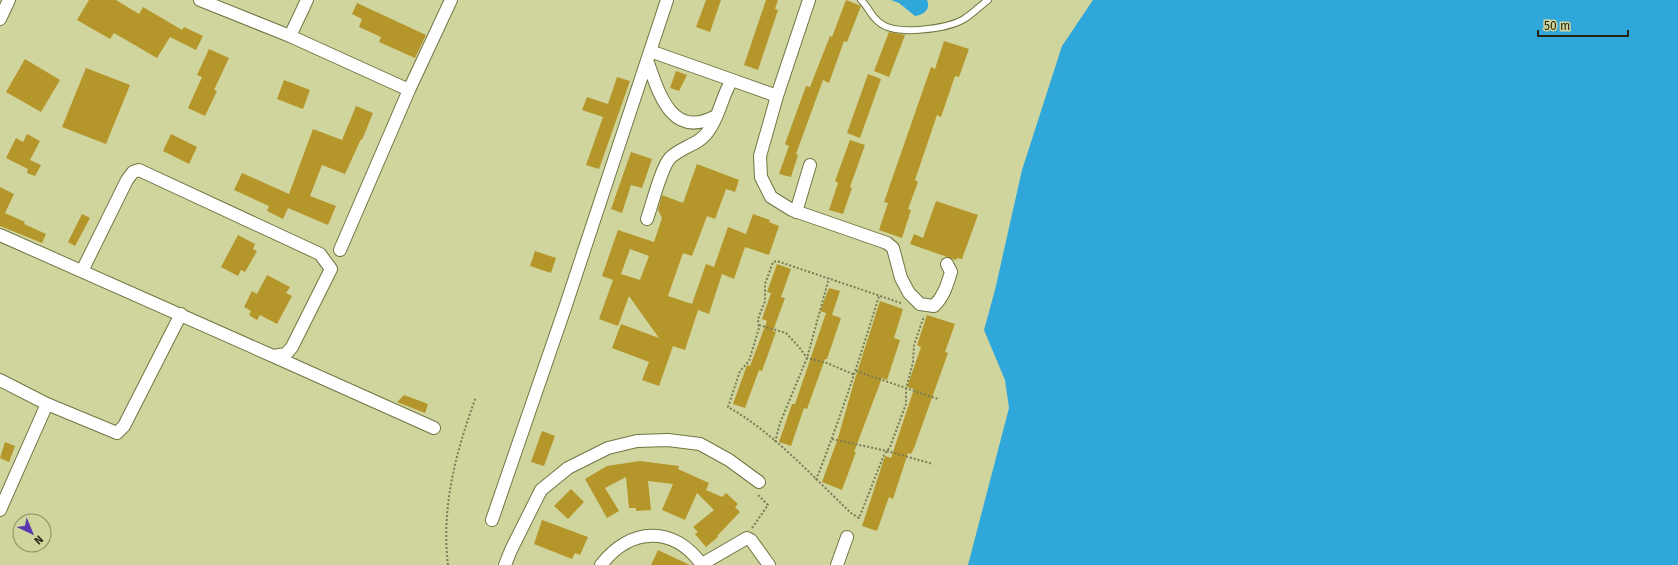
<svg xmlns="http://www.w3.org/2000/svg" width="1678" height="565" viewBox="0 0 1678 565" font-family="'Fira Sans',sans-serif">
	<style>
		.water { fill: #2fa7da }
		.building { fill: #b5962a; fill-rule: evenodd }
		.lines { fill: none; stroke-linecap: round; stroke-linejoin: round }
		.lane-casing { stroke: #727542; stroke-width: 8 }
		.street-casing { stroke: #727542; stroke-width: 14 }
		.path { stroke: #797c56; stroke-width: 2; stroke-dasharray: 2 2; stroke-linecap: butt }
		.lane { stroke: #fff; stroke-width: 6 }
		.street { stroke: #fff; stroke-width: 12 }
	</style>
	<rect width="100%" height="100%" fill="#d0d49d"/>
	<!-- water -->
	<path class="water" d="M891,0h36c4,9 -3,15 -12,16l-16,-13z
		M1093,0h585v565h-710l41,-157 -4,-28 -21,-50 11,-40 27,-120 40,-124z"/>
	<!-- building -->
	<path class="building" d="M89,0h27l23,14 4,-7 39,23 2,-3 19,9 -7,14 -26,-13 -13,21 -43,-25 -4,6 -33,-19z
		M706,0h15l-11,32 -14,-5z
		M766,0h12l-3,9 3,1 -20,60 -14,-5z
		M846,0l15,6 -14,36 -3,-1 -15,42 -6,-3 -27,74 2,1 -7,22 -12,-3 10,-28 -4,-2 21,-58 4,1 20,-51 2,1z
		M357,3l69,32 -11,23 -36,-16 2,-5 -22,-10 3,-8 -10,-5z
		M889,32l16,3 -16,42 -15,-6z
		M944,41l25,8 -10,28 -4,-1 -14,41 -4,-2 -22,65 3,2 -10,27 3,1 -9,28 -23,-8 9,-27 -4,-1 47,-135 4,2z
		M209,49l20,9 -15,32 3,1 -12,25 -17,-8 14,-31 -5,-2z
		M25,59l35,21 -19,32 -35,-20z
		M86,68l44,17 -24,59 -44,-17z
		M676,71l11,4 -8,16 -9,-3z
		M868,74l13,5 -21,59 -13,-5z
		M617,77l13,4 -31,88 -13,-4 17,-48 -21,-7 5,-13 21,7z
		M284,80l26,10 -7,19 -26,-10z
		M356,106l17,7 -11,27 -1,-1 -16,35 -23,-9 -12,31 26,10 -8,19 -40,-17 -5,11 -16,-8 2,-5 -35,-16 8,-17 47,21 24,-65 29,11z
		M27,134l13,7 -10,19 11,5 -6,11 -8,-3 1,-4 -22,-11 10,-20 7,4z
		M171,134l26,13 -8,17 -26,-13z
		M850,140l15,5 -15,42 2,1 -9,26 -14,-4 9,-27 -3,-2z
		M631,152l21,7 -10,29 -11,-3 -9,28 -11,-4z
		M697,164l42,16 -4,12 -9,-3 -11,30 -8,-3 -15,40 -9,-3 -15,43 24,8 14,-40 8,3 14,-40 18,7 7,-20 17,6 -1,2 10,4 -10,29 -24,-8 -11,32 -12,-5 -13,40 -11,-4 -13,40 -12,-4 -14,40 -17,-6 7,-18 -37,-14 9,-24 38,14 -30,-42 -11,30 -19,-7 14,-39 -11,-4 16,-46 36,12 8,-24 -4,-8 4,-15 21,8zM630,249l19,7 -9,24 -19,-6z
		M0,187l14,7 -9,19 20,9 -1,2 22,10 -4,9 -42,-17z
		M936,201l42,14 -16,44 -5,-1 -1,2 -46,-16 4,-10 9,4z
		M82,214l8,4 -15,28 -7,-4z
		M238,235l17,9 -2,5 4,2 -12,21 -4,-2 -3,6 -17,-9z
		M535,251l21,7 -5,15 -21,-7z
		M777,264l14,5 -10,28 4,1 -12,33 3,1 -14,39 -3,-1 -14,38 -12,-4 14,-39 3,1 17,-45 -5,-2 9,-26 -4,-1z
		M267,275l23,12 -4,6 6,3 -15,28 -17,-9 -3,5 -8,-5 2,-4 -7,-4 8,-16 5,3z
		M829,288l11,3 -8,24 -12,-4z
		M880,301l23,8 -9,29 6,2 -13,40 -5,-2 -28,74h2l-14,38 -20,-8 16,-44 16,-56z
		M826,313l15,5 -14,41h-2l-18,50 -3,-1 -13,38 -12,-4 13,-38h3z
		M927,315l28,9 -10,28 3,1 -34,95 -3,6 -3,-1 -15,46 -4,-2 -12,34 -15,-5 23,-70 6,2 23,-69 -7,-2 14,-40 -4,-2z
		M404,395l24,9 -3,9 -28,-11z
		M542,431l13,5 -11,30 -13,-4z
		M5,442l10,4 -6,16 -9,-4z
		M640,461l39,5 -1,3 31,14 -3,7 16,7 4,-4 12,11 -3,3 5,5 -23,24 1,1 -12,10 -11,-13 3,-2 -5,-5 21,-17 -17,-17 -12,27 -23,-10 11,-26 -25,-3 3,29 -15,1v-3h-7l-3,-31 -21,11 14,23 -12,7 -22,-39 22,-13z
		M571,489l13,13 -16,17 -14,-13z
		M542,520l46,17 -8,18 -5,-2 -3,6 -38,-15z
		M658,550l32,15h-39z"/>
	<g class="lines">
		<defs>
			<path id="lane" d="M861,0c7,6 10,17 19,23 16,13 67,6 84,-4 8,-5 16,-13 24,-19"/>
			<path id="street" d="M200,0l90,36 119,54
				M809,0l-32,96 -17,60 1,21 10,20 21,13 95,33 6,5 8,30 8,15 11,11 14,2c10,-10 13,-21 17,-34l-4,-8
				M0,19l9,-19
				M290,36l17,-36
				M650,51l82,29
				M647,60c12,33 24,80 69,56
				M796,212l14,-47
				M647,219c5,-14 14,-51 23,-61 12,-12 30,-13 39,-28 11,-15 13,-35 23,-50l45,16
				M0,235l273,121 13,-2 6,-7 39,-78 -11,-15 -181,-84 -6,2 -6,8 -45,91
				M340,250l69,-160 42,-90
				M273,356l161,72
				M0,380l47,24
				M0,510l47,-106 70,29 7,-7 57,-112
				M492,520l73,-212 102,-308
				M702,564l45,-26 4,2 18,25
				M505,565l6,-15 30,-60 27,-22 40,-20 29,-7 31,-1 32,4 29,16 30,22
				M601,565c29,-38 73,-40 101,0
				M837,565l10,-28"/>
		</defs>
		<!-- lane casing -->
		<use href="#lane" class="lane-casing"/>
		<!-- street casing -->
		<use href="#street" class="street-casing"/>
		<!-- path -->
		<path class="path" d="M901,303l-124,-42 -4,1 -8,22v17l-7,18 1,9 -10,33 -9,10 -12,36c45,25 85,70 123,106l8,5 25,-63 6,-8 16,-43v-15l7,-27 1,-17 10,-29
			M759,325l27,8 13,14 8,11 20,5 28,12
			M856,371l82,28
			M832,439l55,12 46,13
			M775,442l5,-19 27,-65 22,-80
			M816,480c24,-61 44,-122 63,-184
			M752,528l16,-23 -11,-11
			M448,565c-7,-58 8,-114 28,-168"/>
		<!-- lane -->
		<use href="#lane" class="lane"/>
		<!-- street -->
		<use href="#street" class="street"/>
	</g>
	<!-- north arrow -->
	<g transform="translate(32 533) rotate(136)"><circle r="19" fill="#d0d49d" stroke="#8c8e65"/>
	<path d="M0-3L7 15L0 10L-7 15Z" fill="#5b37af"/>
	<text y="-6" font-size="11" font-weight="bold" text-anchor="middle" fill="#252611">N</text>
	</g>
	<!-- scale -->
	<path d="M1538 30v6h90v-6" fill="none" stroke="#252611" stroke-width="2"/>
	<text x="1544" y="30" font-size="12" fill="#252611" stroke="#d0d49d" stroke-width="3" paint-order="stroke">50 m</text>
</svg>
